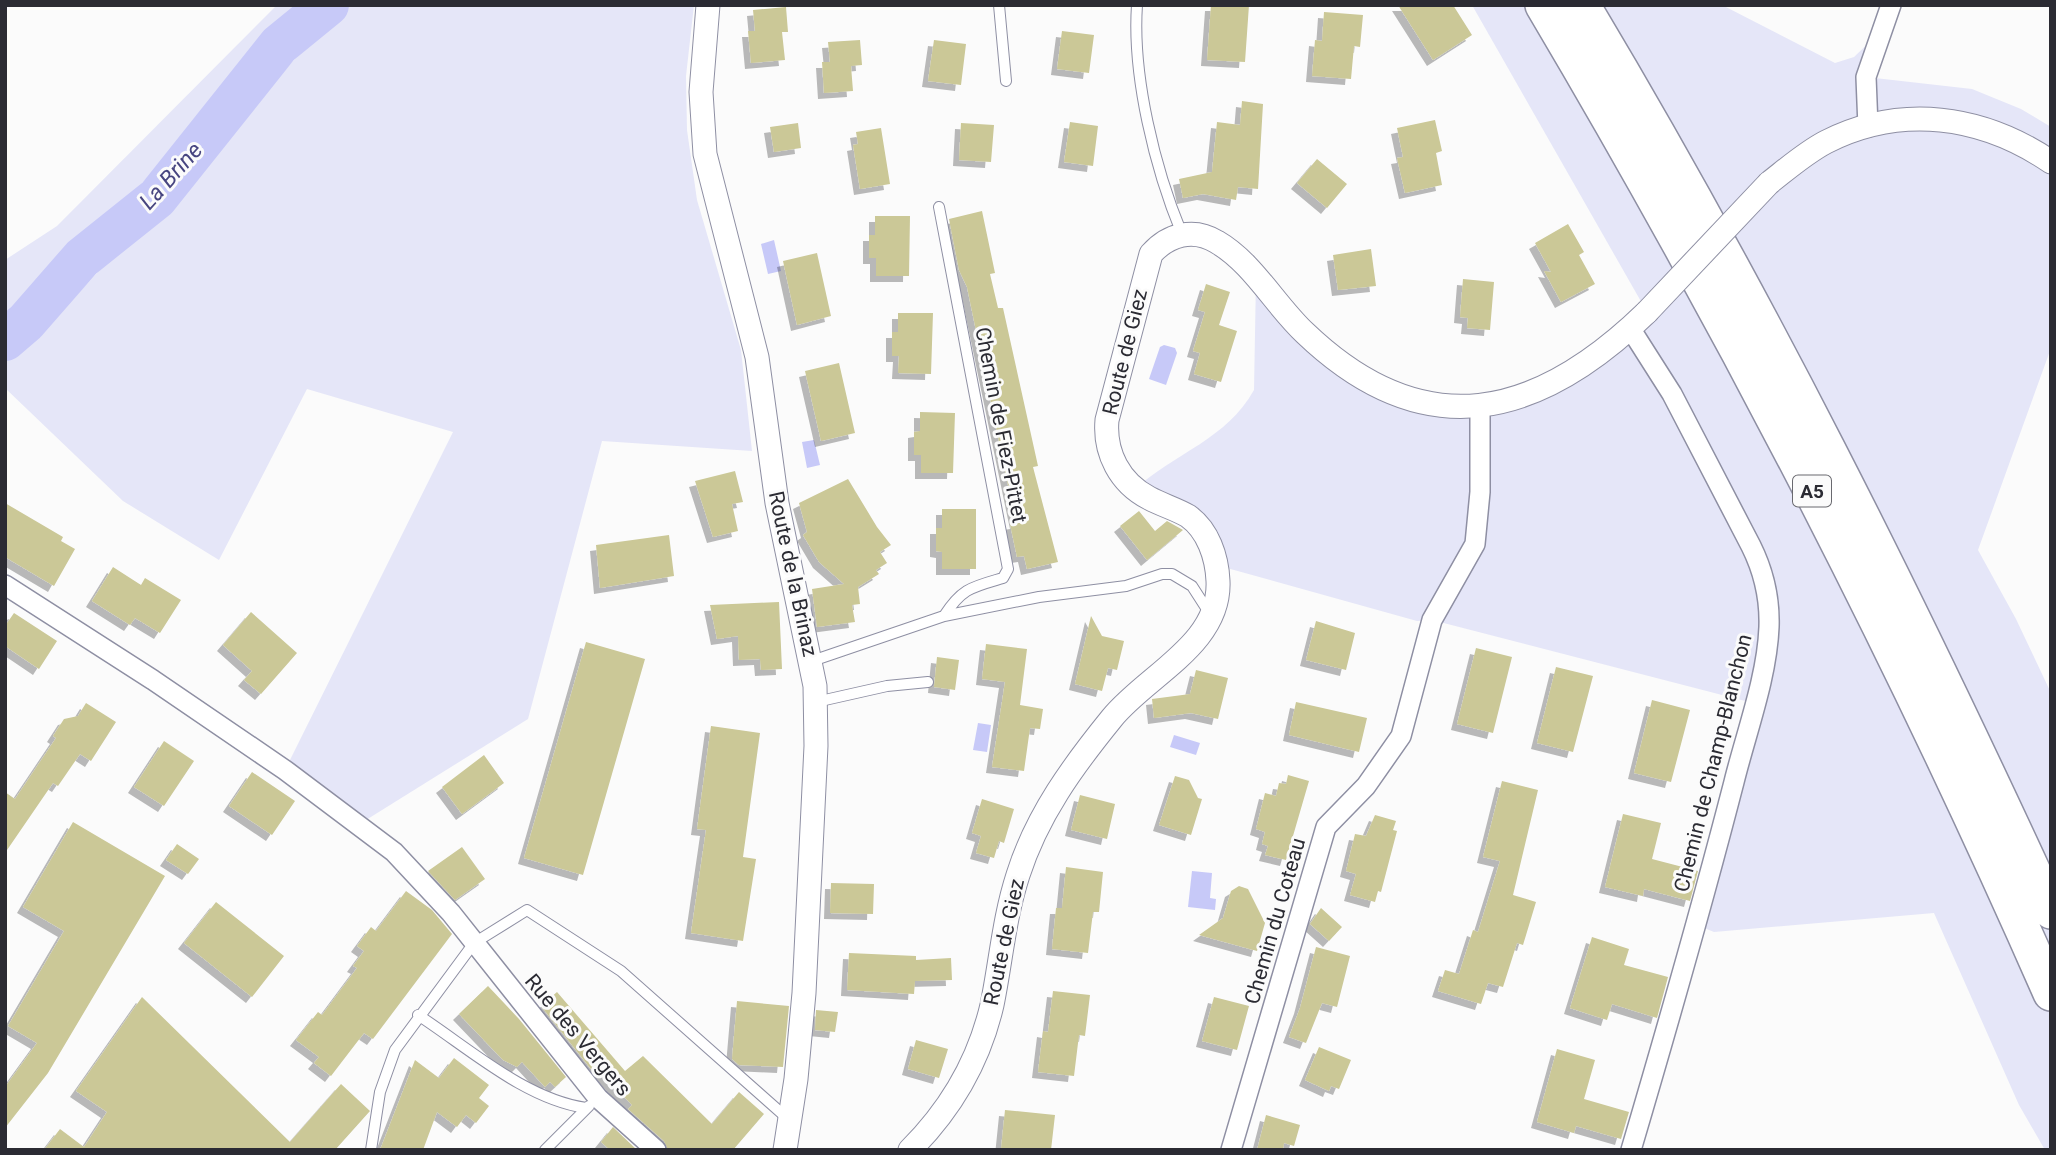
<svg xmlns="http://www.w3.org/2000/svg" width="2056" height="1155" viewBox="0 0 2056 1155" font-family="Roboto,sans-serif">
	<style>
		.green { fill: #e5e6f8 }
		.water { fill: #c7c9f8 }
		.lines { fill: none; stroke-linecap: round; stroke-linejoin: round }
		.river { stroke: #c7c9f8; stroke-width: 42 }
		.building { fill: #cbc897; filter: url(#shadow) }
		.service-casing { stroke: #8e8fa3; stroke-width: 12 }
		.minor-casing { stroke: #8e8fa3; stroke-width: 22 }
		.tertiary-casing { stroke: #8e8fa3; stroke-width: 25 }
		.motorway-casing { stroke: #8e8fa3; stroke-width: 38 }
		.service { stroke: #fff; stroke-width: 10 }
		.minor { stroke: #fff; stroke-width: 19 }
		.tertiary { stroke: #fff; stroke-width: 23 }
		.motorway { stroke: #fff; stroke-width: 35 }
		.tertiary-bridge-casing { stroke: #8e8fa3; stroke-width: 25; stroke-linecap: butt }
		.tertiary-bridge { stroke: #fff; stroke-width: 23 }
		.labels { text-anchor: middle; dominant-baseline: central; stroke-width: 6; stroke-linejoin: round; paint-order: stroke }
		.shield { fill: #fbfbfb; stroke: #69696f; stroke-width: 2 }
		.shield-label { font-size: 19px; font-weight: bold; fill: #2b2b33 }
		.street-label { font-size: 21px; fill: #2b2b33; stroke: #fbfbfb }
		.water-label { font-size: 23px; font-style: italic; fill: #474580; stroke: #fbfbfb }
	</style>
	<defs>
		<filter id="shadow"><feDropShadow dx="-6" dy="6" stdDeviation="0" flood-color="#0004"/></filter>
	</defs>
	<rect width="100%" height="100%" fill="#fbfbfb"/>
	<!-- green -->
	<path class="green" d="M277,5h34l-79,79 -108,119 -61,58 -33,44 -25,13v-58l52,-34z
		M345,5h349l-8,71 1,54 10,70 44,150 11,101 -150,-10 -74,278 -170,106 -73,-55 168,-338 -146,-43 -88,171 -96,-59 -118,-113v-27l68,-62z
		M1472,5h250l113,58 19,-6 27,-26 -15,46 106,12 49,20 30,18v221l-73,202 38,69 35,74v457h-6l-26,-45 -85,-192 -220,19 -17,-7 56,-222 -321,-83 -15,1 -201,-56 -8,-26 -73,-50c40,-36 92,-50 119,-99l2,-112 135,114 114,11 142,-91z"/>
	<!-- water -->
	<path class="water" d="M774,240l7,31 -13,3 -7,-30z
		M1164,345l11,3 2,5 -11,32 -17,-6 11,-32z
		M814,440l6,25 -13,3 -5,-26z
		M978,723l13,2 -4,27 -14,-2z
		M1174,735l26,8 -4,12 -26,-8z
		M1192,871l20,2 -2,25 6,1 -1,11 -27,-3z"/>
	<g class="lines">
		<!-- river -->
		<path class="river" d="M5,340l21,-18 56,-64 75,-60 122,-153 49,-40"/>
	</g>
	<!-- building -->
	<path class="building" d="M1211,5h38l-4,57 -38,-2z
		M1398,5h55l19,30 -39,25z
		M786,7l2,25h-6l3,28 -34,3 -3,-32h7l-2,-21z
		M1324,12l39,3 -3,32 -6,-1 -3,33 -39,-3 3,-36 7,1z
		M1062,31l32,4 -5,38 -32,-4z
		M860,40l2,25 -11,1 2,25 -29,2 -2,-31h8l-2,-20z
		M934,40l32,4 -5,41 -33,-4z
		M1242,101l21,3 -5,85 -20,-2 -2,13 -33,-6 -20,4 -4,-19 33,-7 5,-50 23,3z
		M1435,120l7,31 -6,2 6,32 -37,8 -8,-35 6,-1 -6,-29z
		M1070,122l28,4 -5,40 -29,-4z
		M798,123l3,25 -27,4 -4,-25z
		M961,123l33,2 -3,37 -32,-2z
		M881,128l9,56 -30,5 -7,-44 5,-1 -2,-12z
		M1317,159l30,25 -20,24 -30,-25z
		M982,211l13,62 -5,1 8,34h5l35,158 -5,1 25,95 -31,7 -3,-13 -7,1 -7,-33 6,-1 -3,-14 -46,-222 -8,-17 -10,-51z
		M875,216h35l-1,60h-33v-18h-7v-23h6z
		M1568,224l16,28 -5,3 16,29 -34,18 -17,-31 7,1 -16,-29z
		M1371,249l5,37 -38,4 -5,-35z
		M817,253l14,63 -34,9 -14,-64z
		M1463,279l31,3 -4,48 -23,-2 1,-10 -8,-1z
		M1206,284l24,8 -11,33 18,6 -16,51 -27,-8 6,-21 -7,-2 12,-39 -7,-2z
		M898,313h35l-2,61 -33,-1 1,-17h-7v-24h6z
		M839,363l16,70 -34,8 -16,-70z
		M920,412l35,1 -2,60h-32v-18h-7v-23l6,-1z
		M735,471l8,31 -11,2 6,27 -25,6 -18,-56z
		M848,479l29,48 14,18 -11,7 7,11 -11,7 3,4 -21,13 2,17 -8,1 3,17 -38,5 -5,-38 32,-5 -25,-22 -16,-27 4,-3 -8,-29z
		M5,503l58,34 -2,4 14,8 -21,37 -49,-29z
		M942,509h34v60h-34v-17l-6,-1v-23h6z
		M1139,511l16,20 12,-10 16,9 -36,30 -27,-34z
		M669,535l5,41 -74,12 -4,-43z
		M113,567l28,18 4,-7 36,22 -21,33 -25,-15 -5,7 -38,-24z
		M779,602l3,67 -21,1 -1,-11 -21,1 -1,-24 -21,3 -7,-34z
		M251,612l46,41 -36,41 -17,-14 8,-9 -29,-26z
		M14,613l43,28 -18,28 -34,-23v-20z
		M1091,616l11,20 22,5 -7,29 -9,-2 -6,23 -27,-7z
		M1316,621l39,12 -9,37 -40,-10z
		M586,642l59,17 -62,216 -59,-17z
		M986,644l41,5 -7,56 23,4 -3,20 -10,-1 -6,43 -32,-4 13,-85 -23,-3z
		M1476,648l36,9 -19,76 -36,-9z
		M937,657l22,3 -4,30 -21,-3z
		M1556,667l37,9 -20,76 -36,-9z
		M1196,670l32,8 -10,41 -27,-6 -37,5 -2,-19 38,-5z
		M1652,700l38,10 -19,72 -37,-9z
		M1296,702l71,16 -8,34 -70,-17z
		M86,703l30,19 -25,39 -11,-7 -22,32 -5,-3 -48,70v-61l10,7 41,-61 -3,-2 11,-17 14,-3z
		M711,726l49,7 -17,124 13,2 -13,82 -52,-8 15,-103 -9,-1z
		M164,741l30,20 -30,45 -30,-19z
		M484,755l20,28 -42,31 -20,-27z
		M252,772l43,29 -23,34 -43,-29z
		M1288,775l21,6 -23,79 -21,-5 3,-9 -6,-2 3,-12 -9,-3 9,-36 11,3 3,-13 7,1z
		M1175,776l14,4 9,18 4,1 -11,36 -32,-10z
		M1502,781l36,9 -25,105 23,7 -13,43 -6,-2 -14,44 -15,-4 -7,21 -43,-13 7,-21 14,4 14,-44 5,2 22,-71 -17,-4z
		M1080,795l35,9 -8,35 -36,-9z
		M982,799l32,10 -10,34 -5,-2 -5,17 -18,-5 5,-17 -9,-3z
		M1623,814l38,9 -9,36 46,12 -8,30 -46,-12 -1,7 -38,-9z
		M1375,815l21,6 -3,9 4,1 -16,61 -3,-1 -3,11 -25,-7 6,-21 -10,-3 9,-37 11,2z
		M73,822l92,54 -117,197 -43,55v-41l32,-44 -29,-17 56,-95 -41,-24z
		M177,844l22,15 -11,15 -22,-14z
		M462,847l23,32 -30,21 -27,-29z
		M1066,867l37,5 -4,40h-6l-5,41 -36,-4 4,-41h6z
		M831,883l43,1 -1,30 -43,-1z
		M1239,886l9,3 17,34 -8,28 -58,-16 24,-17 8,-27z
		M406,891l26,19 20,24 -79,105 -9,-6 -33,43 -17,-13 5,-6 -23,-17 22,-28 4,3 35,-47 -4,-2 11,-15 -7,-5 14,-19 5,4z
		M216,902l68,54 -32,41 -68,-54z
		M1321,908l21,19 -13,14 -19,-17z
		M1592,937l37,12 -5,16 44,12 -11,41 -45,-14 -5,16 -37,-12z
		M1316,947l34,9 -13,51 -15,-4 -16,40 -17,-6 11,-29z
		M849,953l67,3v4l35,-2 1,22 -37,1 -1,13 -67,-4z
		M488,986l31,33 47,58 -11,10 -5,-5 -5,5 -23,-25 -5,5 -14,-7 -44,-46z
		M1053,991l37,4 -5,41 -6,-1 -5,41 -36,-4 5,-41 5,1z
		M557,992l68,79 18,-15 69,68 27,-32 25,22 -31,36h-65l-4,-9 -36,-32 4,-4 -33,-34 -4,3 -54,-68z
		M142,997l148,145 51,-58 29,27 -35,39h-291l16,-21 24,18 23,-35 -31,-21z
		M1214,997l35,9 -12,44 -35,-9z
		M737,1001l52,5 -6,61 -44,-2 -7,-6z
		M816,1010l22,2 -3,20 -20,-2z
		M916,1040l32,9 -9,29 -31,-9z
		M1319,1047l32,13 -12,29 -8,-3 -2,5 -24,-11z
		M1557,1049l38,11 -11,39 45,13 -8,27 -45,-13 -2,7 -37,-11z
		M454,1058l35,27 -10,13 10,8 -13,17 -10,-8 -9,12 -20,-15 -14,38h-43l35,-90 24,18z
		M1005,1110l50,5 -4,35 -50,-1z
		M1266,1115l34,10 -6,21 -10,-3 -1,7h-26z
		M613,1127l24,23h-27l-9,-8z"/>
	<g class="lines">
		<defs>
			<path id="service" d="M999,5l7,76
				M1137,5c-5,71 18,164 45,229
				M939,207l69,362 -5,9c-31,9 -41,10 -59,38
				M812,661l132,-45 95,-19 87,-11 36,-12h10l20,12 18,28
				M816,702l71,-16 41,-4
				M418,1015c52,34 107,84 168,93
				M371,1150l9,-58 15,-42 79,-107 53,-33 94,61 166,147
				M545,1150l44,-44"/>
			<path id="minor" d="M1868,127l-2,-50 25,-72
				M1630,328l42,66 79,152c13,26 19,51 18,81 -2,51 -23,106 -35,155 -32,124 -67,246 -103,368
				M5,585l148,95 132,90 109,82 57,61 147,185 58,52
				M1231,1150l95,-323 40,-41 35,-50 31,-116 43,-76 5,-52v-85"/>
			<path id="tertiary" d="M708,5l-7,87 4,62 52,203 20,146 38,183 1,60 -12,247 -8,86 -11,71
				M1769,183c18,-14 36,-30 57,-41 75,-38 156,-27 225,20
				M910,1150c41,-41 69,-89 82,-145 9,-44 12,-87 26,-130 19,-60 55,-109 94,-157 35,-43 109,-74 106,-137 -1,-24 -10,-51 -30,-65 -12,-7 -26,-11 -39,-18 -29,-15 -45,-45 -42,-78l44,-166c17,-19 42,-27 66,-12 36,21 58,63 88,91 119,114 232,86 342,-21"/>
			<path id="motorway" d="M1543,5c189,319 359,649 508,988
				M1582,5c175,292 327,597 469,906"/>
		</defs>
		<!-- service casing -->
		<use href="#service" class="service-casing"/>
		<!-- minor casing -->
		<use href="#minor" class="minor-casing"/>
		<!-- tertiary casing -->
		<use href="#tertiary" class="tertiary-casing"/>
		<!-- motorway casing -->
		<use href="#motorway" class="motorway-casing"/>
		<!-- service -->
		<use href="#service" class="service"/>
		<!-- minor -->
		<use href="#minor" class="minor"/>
		<!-- tertiary -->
		<use href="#tertiary" class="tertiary"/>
		<!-- motorway -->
		<use href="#motorway" class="motorway"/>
		<defs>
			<path id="tertiary-bridge" d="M1647,312l122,-129"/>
		</defs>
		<!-- tertiary-bridge casing -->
		<use href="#tertiary-bridge" class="tertiary-bridge-casing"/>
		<!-- tertiary-bridge -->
		<use href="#tertiary-bridge" class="tertiary-bridge"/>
	</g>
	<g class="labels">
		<!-- shield labels -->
		<rect class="shield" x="1793" y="475.5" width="38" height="31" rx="5"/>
		<g class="shield-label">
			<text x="1812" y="491">A5</text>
		</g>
		<!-- street labels -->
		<g class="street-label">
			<text transform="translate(1125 352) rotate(-76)">Route de Giez</text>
			<text transform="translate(1001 425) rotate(79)">Chemin de Fiez-Pittet</text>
			<text transform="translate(793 574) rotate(78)">Route de la Brinaz</text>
			<text transform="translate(1713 763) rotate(-76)">Chemin de Champ-Blanchon</text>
			<text transform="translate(1275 921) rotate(-74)">Chemin du Coteau</text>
			<text transform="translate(1004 942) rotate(-78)">Route de Giez</text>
			<text transform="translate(578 1035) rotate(50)">Rue des Vergers</text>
		</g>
		<!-- water labels -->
		<g class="water-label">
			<text transform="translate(171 176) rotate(-48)">La Brine</text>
		</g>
	</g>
	<!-- border -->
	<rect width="2056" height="1155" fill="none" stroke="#2b2b33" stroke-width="14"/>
</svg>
